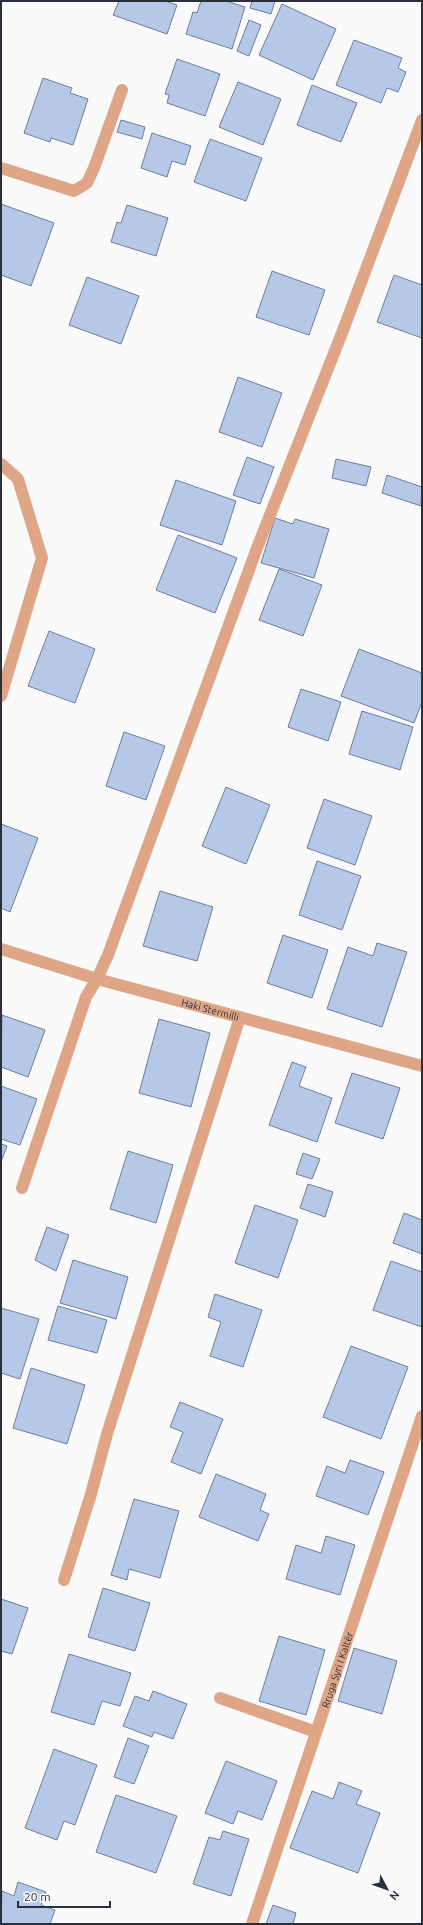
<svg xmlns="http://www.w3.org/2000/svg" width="423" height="1925" viewBox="0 0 423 1925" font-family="Ubuntu,sans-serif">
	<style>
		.building { fill: #b6c8e8; stroke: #6d7e9c }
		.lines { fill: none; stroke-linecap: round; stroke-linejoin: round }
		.service { stroke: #dea586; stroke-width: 12 }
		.minor { stroke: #dea586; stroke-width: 12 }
		.labels { text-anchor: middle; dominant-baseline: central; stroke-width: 3.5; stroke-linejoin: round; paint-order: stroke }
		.street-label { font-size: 10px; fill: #29303c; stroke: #fafafa }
	</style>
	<rect width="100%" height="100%" fill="#fafafa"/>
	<!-- building -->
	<path class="building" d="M119,1h46l12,4 -10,29 -54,-19z
		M201,1h25l19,6 -13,42 -46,-15 7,-22 4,1z
		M252,1h23l-4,13 -21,-6z
		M282,4l54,25 -23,51 -54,-25z
		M249,20l12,5 -12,31 -12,-5z
		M354,40l48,18 -4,10 8,4 -8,20 -11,-4 -6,15 -45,-18z
		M177,59l43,15 -15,42 -38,-13 2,-8 -4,-1z
		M43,78l29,10 -2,5 18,6 -15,46 -22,-7 -1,4 -26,-9z
		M238,82l43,17 -18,46 -44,-18z
		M312,85l45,18 -16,39 -44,-17z
		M121,120l24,7 -3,12 -25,-7z
		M152,133l39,13 -6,19 -13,-4 -5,16 -26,-9z
		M210,139l52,19 -16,43 -52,-19z
		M1,204l53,19 -23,63 -30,-11z
		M127,205l41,13 -12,38 -45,-14 6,-20 4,1z
		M272,271l53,19 -16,45 -53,-18z
		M394,275l28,10v53l-45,-16z
		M87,277l52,19 -18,48 -52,-19z
		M238,377l44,16 -20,54 -43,-15z
		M247,457l27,10 -14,37 -27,-9z
		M336,459l35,8 -5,19 -34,-8z
		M387,475l35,12 -1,19 -39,-13z
		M176,480l60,21 -14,44 -62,-20z
		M275,518l18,6 2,-5 34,10 -15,49 -53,-15z
		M178,535l59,23 -22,55 -59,-23z
		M279,569l43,16 -19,51 -44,-16z
		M49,631l46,18 -20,54 -47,-17z
		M359,649l63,24v29l-8,21 -73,-27z
		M301,689l40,13 -13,39 -40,-14z
		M362,711l51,16 -13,43 -51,-16z
		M124,732l41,14 -19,54 -40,-14z
		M226,787l44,18 -24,59 -44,-18z
		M324,799l48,17 -17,49 -48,-17z
		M1,824l37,14 -28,74 -9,-4z
		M317,861l44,15 -19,54 -43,-15z
		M160,891l53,16 -16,54 -54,-15z
		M283,935l45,15 -16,48 -45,-15z
		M377,943l30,9 -25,75 -55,-18 21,-62 25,9z
		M2,1015l43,15 -17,47 -27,-10z
		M159,1019l51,14 -19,74 -52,-14z
		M292,1062l14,5 -7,19 33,12 -15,44 -48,-17z
		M352,1073l48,15 -17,51 -48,-16z
		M1,1086l36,13 -17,46 -19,-6z
		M1,1144l6,2 -6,16z
		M128,1151l45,14 -17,58 -46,-14z
		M303,1153l17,6 -8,20 -16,-5z
		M308,1184l25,8 -8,25 -25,-9z
		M255,1205l43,15 -20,58 -43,-15z
		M404,1213l18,7v34l-29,-11z
		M47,1227l22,8 -13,36 -21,-11z
		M73,1260l55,17 -12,42 -56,-16z
		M391,1261l31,11v55l-49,-17z
		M215,1294l47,16 -19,57 -33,-11 11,-34 -13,-5z
		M58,1306l49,14 -10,33 -49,-13z
		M1,1308l38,11 -19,60 -19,-6z
		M351,1346l57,21 -27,72 -58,-22z
		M31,1368l54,17 -18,59 -54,-16z
		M180,1402l43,17 -22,55 -30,-12 12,-30 -13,-5z
		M350,1460l34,12 -16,43 -52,-19 11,-30 18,7z
		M216,1474l50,20 -6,16 9,4 -11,27 -59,-24z
		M134,1499l45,12 -19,67 -31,-9 -2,11 -16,-5z
		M326,1536l29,9 -15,50 -54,-16 10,-34 25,8z
		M103,1588l47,15 -15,48 -47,-14z
		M1,1599l27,9 -16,46 -11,-3z
		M279,1636l46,14 -19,65 -47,-14z
		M354,1648l43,13 -15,53 -44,-13z
		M69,1654l62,19 -11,33 -18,-5 -8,24 -43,-13z
		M153,1691l34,13 -14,35 -19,-7 -2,5 -29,-11 12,-30 14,5z
		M128,1738l21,8 -15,38 -20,-7z
		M54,1749l43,16 -22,60 -11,-4 -7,19 -32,-12z
		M226,1761l51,20 -15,39 -24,-9 -5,13 -28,-11z
		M339,1782l23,9 -6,13 24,9 -22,60 -68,-25 22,-57 21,8z
		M116,1795l61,21 -21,57 -60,-21z
		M223,1831l26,8 -18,57 -38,-12 16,-47 11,3z
		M18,1882l28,10 -5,13 14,5 -5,14h-49l1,-33 12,5z
		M273,1905l23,8 -3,11h-27z"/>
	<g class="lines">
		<!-- service -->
		<path class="service" d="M22,1188l64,-191 11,-18
			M220,1698l96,34"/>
		<!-- minor -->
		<g class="minor">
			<path d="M1,168l73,23 13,-8 7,-15 28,-78"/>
			<path d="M1,464l17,15 24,79 -41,138"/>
			<path id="s1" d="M1,949l96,30 325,87"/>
			<path d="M97,979l11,-24 149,-407 85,-215 80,-213"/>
			<path d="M64,1580l27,-86 16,-60 133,-417"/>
			<path id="s2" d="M252,1924l170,-508"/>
		</g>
	</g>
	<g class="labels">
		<!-- street labels -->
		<g class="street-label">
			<text stroke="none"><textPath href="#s1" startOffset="218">Haki Stermilli</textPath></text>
			<text stroke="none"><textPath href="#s2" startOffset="268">Rruga Syri I Kaltër</textPath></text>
		</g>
	</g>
	<!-- border -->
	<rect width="423" height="1925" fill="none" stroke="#29303c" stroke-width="4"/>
	<!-- north arrow -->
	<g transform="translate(387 1889) rotate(131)" stroke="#fafafa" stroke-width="3" paint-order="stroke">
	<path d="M0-3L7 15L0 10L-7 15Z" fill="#29303c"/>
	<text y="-6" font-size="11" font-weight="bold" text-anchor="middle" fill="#29303c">N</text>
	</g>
	<!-- scale -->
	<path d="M18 1901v6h92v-6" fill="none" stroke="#29303c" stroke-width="2"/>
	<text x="24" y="1901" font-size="12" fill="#29303c" stroke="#fafafa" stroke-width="3" paint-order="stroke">20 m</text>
</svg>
